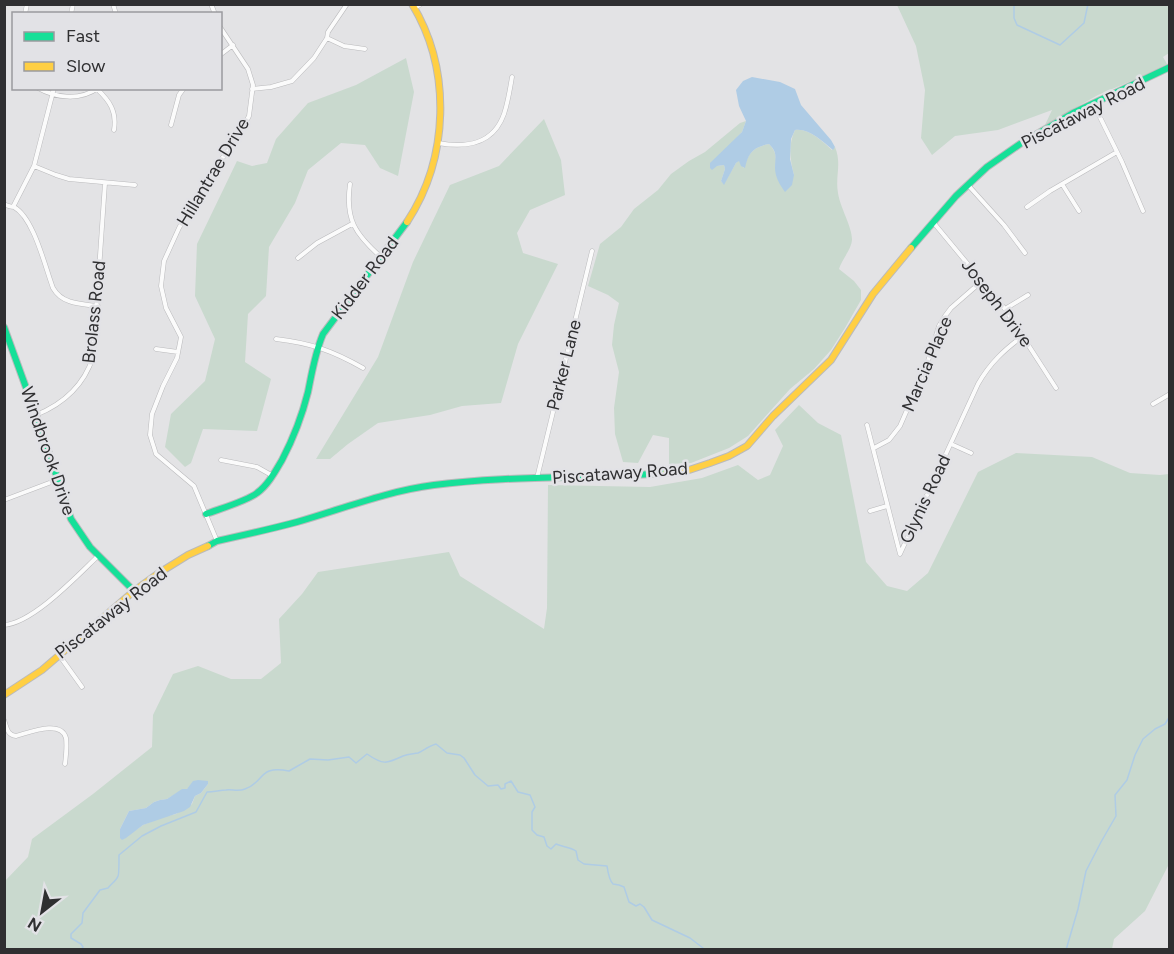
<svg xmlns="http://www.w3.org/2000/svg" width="1174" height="954" viewBox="0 0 1174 954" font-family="Figtree,sans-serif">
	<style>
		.green { fill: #c9d9ce; fill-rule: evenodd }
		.water { fill: #afcce5 }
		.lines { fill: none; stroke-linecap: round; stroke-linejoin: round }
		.stream { stroke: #afcce5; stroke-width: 1.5 }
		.street-casing { stroke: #bababc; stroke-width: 5 }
		.fast-casing { stroke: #bababc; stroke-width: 8 }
		.slow-casing { stroke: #bababc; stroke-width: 8 }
		.street { stroke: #fbfbfb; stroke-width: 4 }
		.fast { stroke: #16e098; stroke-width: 6 }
		.slow { stroke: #ffcf43; stroke-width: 6 }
		.labels { text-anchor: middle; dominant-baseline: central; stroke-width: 5; stroke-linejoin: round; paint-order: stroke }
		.street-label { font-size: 18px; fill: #2f2f31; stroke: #e2e2e6 }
	</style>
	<rect width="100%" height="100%" fill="#e3e3e5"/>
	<!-- green -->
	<path class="green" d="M897,5h272v48l-6,4 4,7 -24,12 -45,19 -53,30 7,-15 -54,20 -43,6 -23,19 -11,-17 4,-48 -9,-44z
		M406,58l8,34 -16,84 -18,-8 -15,-23 -24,-2 -33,27 -13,33 -26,44 -3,49 -18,18 -3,48 26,17 -14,52 -54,-2 -12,34 -6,4 -20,-20 6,-33 34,-33 10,-42 -20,-43 2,-52 40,-83 15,5 15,-3 9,-24 32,-36 48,-18z
		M544,119l17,41 4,35 -35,15 -13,23 6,20 35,11 -40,80 -17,59 -39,3 -32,9 -52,8 -30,21 -18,15h-14l62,-102 35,-95 37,-77 49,-19z
		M746,121l-4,11 -12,13 -13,21 7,-1 1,4 -4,12 3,3 12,-21 3,-3 5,8c4,-15 9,-21 25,-24 7,7 8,14 6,24l19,7c-4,-16 -6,-30 1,-45 14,-2 27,11 37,20l3,-3c7,17 0,29 3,46 2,14 14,34 14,46 0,10 -10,20 -13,30l15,12 7,9v10l-16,28 -14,22 -17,19 -24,20 -42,47 -19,12 -38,15 -22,1v-26l-16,-3 -15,28 -15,-1 -8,-28 -1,-26 5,-36 -7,-27 2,-20 5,-22 -11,-8 -20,-9 12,-42 21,-17 13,-18 24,-19 13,-16 18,-13 16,-9 35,-29z
		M799,405l19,18 23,12 25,127 21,24 20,5 21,-18 50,-101 38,-19 76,4 38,16 30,2 9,-1v390l-24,47 -31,28 -2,10h-1107l-1,-67 24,-25 4,-18 61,-45 59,-47 1,-32 20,-41 25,-8 33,13h30l20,-16 -2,-44 23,-25 16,-22 131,-20 11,24 84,53 3,-21 1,-123 102,2 52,-9 36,-13 20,15 12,-5 13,-29 -8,-16zM208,784l-7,9 -6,3 -3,8 -16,10 -13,3 -20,8 -7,5 -16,-1 9,-18 17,-3 8,-6 6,-2 7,-1 15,-9z"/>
	<!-- water -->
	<path class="water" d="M752,77l28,5 15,7 6,16 30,35 4,7 -2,3c-11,-9 -24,-22 -38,-20l-4,9 -1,20 4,16 -2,10 -7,7c-5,-7 -10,-15 -10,-24 0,-11 3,-15 -6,-24 -16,3 -21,9 -24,24l-4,-2 -2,-5 -3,2 -12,22 -3,-4 4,-12 -1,-4 -7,1 -5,4 -2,-2v-5l32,-31 4,-11 -7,-15 -3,-16 7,-9z
		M198,780l10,1v3l-7,9 -6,3 -5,11 -6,4 -41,14 -17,13 -4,2 -2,-2v-9l9,-18 17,-3 8,-6 6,-2 7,-1 15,-10h5l6,-8z"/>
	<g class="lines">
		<!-- stream -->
		<path class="stream" d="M1014,4v14l3,7 43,20 24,-22 4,-19
			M81,950l2,-3 -2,-3 -10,-6v-4l11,-11 1,-10 17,-23 8,-2c3,-4 9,-8 10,-12 1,-1 1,-18 1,-21l23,-19 19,-10 35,-14 11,-20c7,0 13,-2 19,-2 6,-1 12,2 19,-1 20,-7 13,-24 44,-18l21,-12 18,1 21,-3 7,6 11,-9c16,11 19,10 36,2 5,-2 10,-2 15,-3 6,-3 11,-7 18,-9l11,9 13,2 4,3 11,17 13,11 10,-1 3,4 4,-1v-4l6,-3 7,11 12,3 5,12 -3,5v18l5,5 7,2 3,9 4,3 5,-5c7,3 14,3 20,7l2,9 6,4 23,2c1,7 2,14 6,18l6,1 5,2 5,15 7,4 4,-2 4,3 8,13 38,18 13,10 3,2
			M1066,950l12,-41 8,-38 15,-29 15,-26 -1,-21 12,-15 8,-25 8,-16 12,-10 10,-5 5,-8"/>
		<defs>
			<path id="street" d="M113,4l3,10
				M211,4l4,10
				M415,8l6,-4
				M25,14l2,-10
				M71,14l2,-10
				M327,38l17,8 21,3
				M220,55l13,-10
				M38,88c18,10 42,13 60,0
				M97,89c13,12 20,23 17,41
				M252,89l19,-2 21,-6 22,-23 13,-20 1,-6 19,-28
				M1093,103l29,59 21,49
				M171,125l8,-30 5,-7
				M438,143c28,5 55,2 66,-29 4,-12 6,-25 8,-37
				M34,166l22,9 13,4 66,6
				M350,184c-5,35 5,50 31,73
				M1062,184l17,27
				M968,185l36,40 21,28
				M4,204c2,1 8,3 10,3 20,11 31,60 39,81 9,16 27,16 45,18
				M13,207l21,-41 20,-78
				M1027,207l23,-16 67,-39
				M933,222l72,87 51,79
				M298,258l19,-15 35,-19
				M1005,309l23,-14
				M276,339c35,4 57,12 87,29
				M156,349l22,3
				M1153,404l17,-10
				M36,415c27,-11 48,-30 57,-58l12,-174
				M867,425l33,129 78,-170c12,-21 26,-34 45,-48
				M951,444l20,9
				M874,448l15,-8 11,-14 27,-62 12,-38 6,-10 6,-8 31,-27
				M221,460l36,7 16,9
				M537,478l55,-227
				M4,500l53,-20
				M870,511l17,-5
				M217,541l-23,-55 -38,-32 -6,-19 2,-21 11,-28 14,-28 4,-21 -15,-29 -5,-22 3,-25 15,-33 28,-50 30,-39 12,-23 4,-31 -5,-16 -28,-42
				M4,625c29,-2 73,-49 94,-69
				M59,655l23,32
				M4,720c3,8 3,15 12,16 12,-3 45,-17 50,2 1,8 0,18 -1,26"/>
			<path id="fast" d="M911,248l45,-52 31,-29 33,-23 53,-31 97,-46
				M4,327l32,88 35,104 19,28 44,44
				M206,514c13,-5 41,-13 51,-21 11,-8 18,-21 25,-33 11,-21 20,-44 26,-68 4,-20 7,-39 15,-58l84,-112
				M208,546l9,-5c27,-6 54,-12 80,-19 45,-13 90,-31 137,-37 77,-10 155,-6 232,-12"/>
			<path id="slow" d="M407,222c42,-64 45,-152 5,-218
				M666,473l20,-2 24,-8 19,-7 18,-10 26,-30 58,-56 42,-66 38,-46
				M4,695l38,-25 92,-79 25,-18 29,-18 20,-9"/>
		</defs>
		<!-- street casing -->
		<use href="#street" class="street-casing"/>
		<!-- fast casing -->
		<use href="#fast" class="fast-casing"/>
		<!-- slow casing -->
		<use href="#slow" class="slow-casing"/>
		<!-- street -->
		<use href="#street" class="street"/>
		<!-- fast -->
		<use href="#fast" class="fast"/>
		<!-- slow -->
		<use href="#slow" class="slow"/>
	</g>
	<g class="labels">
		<!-- street labels -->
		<g class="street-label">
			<text transform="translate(1083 113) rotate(-27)">Piscataway Road</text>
			<text transform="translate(213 172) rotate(-59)">Hillantrae Drive</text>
			<text transform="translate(365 278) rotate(-53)">Kidder Road</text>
			<text transform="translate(997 303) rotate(53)">Joseph Drive</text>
			<text transform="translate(94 312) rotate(-84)">Brolass Road</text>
			<text transform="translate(927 364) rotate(-67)">Marcia Place</text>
			<text transform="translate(564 365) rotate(-76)">Parker Lane</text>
			<text transform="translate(48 451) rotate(71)">Windbrook Drive</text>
			<text transform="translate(620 473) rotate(-4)">Piscataway Road</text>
			<text transform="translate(925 499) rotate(-65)">Glynis Road</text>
			<text transform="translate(111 613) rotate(-38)">Piscataway Road</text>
		</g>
	</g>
	<!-- border -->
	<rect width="1174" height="954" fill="none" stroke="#2f2f31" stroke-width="12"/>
	<!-- legend -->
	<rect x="12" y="12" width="210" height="78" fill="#e2e2e6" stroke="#9a9a9e" stroke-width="1.5"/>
	<rect x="24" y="32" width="30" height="9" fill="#16e098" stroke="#9a9a9e" stroke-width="1.5"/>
	<text x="66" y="42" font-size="18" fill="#2f2f31">Fast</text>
	<rect x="24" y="62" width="30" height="9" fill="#ffcf43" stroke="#9a9a9e" stroke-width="1.5"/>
	<text x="66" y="72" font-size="18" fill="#2f2f31">Slow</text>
	<!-- north arrow -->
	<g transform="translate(42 912) rotate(211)" stroke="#e2e2e6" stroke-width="4.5" paint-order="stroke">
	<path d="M0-4.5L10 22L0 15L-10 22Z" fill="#2f2f31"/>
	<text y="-9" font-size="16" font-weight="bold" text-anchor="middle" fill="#2f2f31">N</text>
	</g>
</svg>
